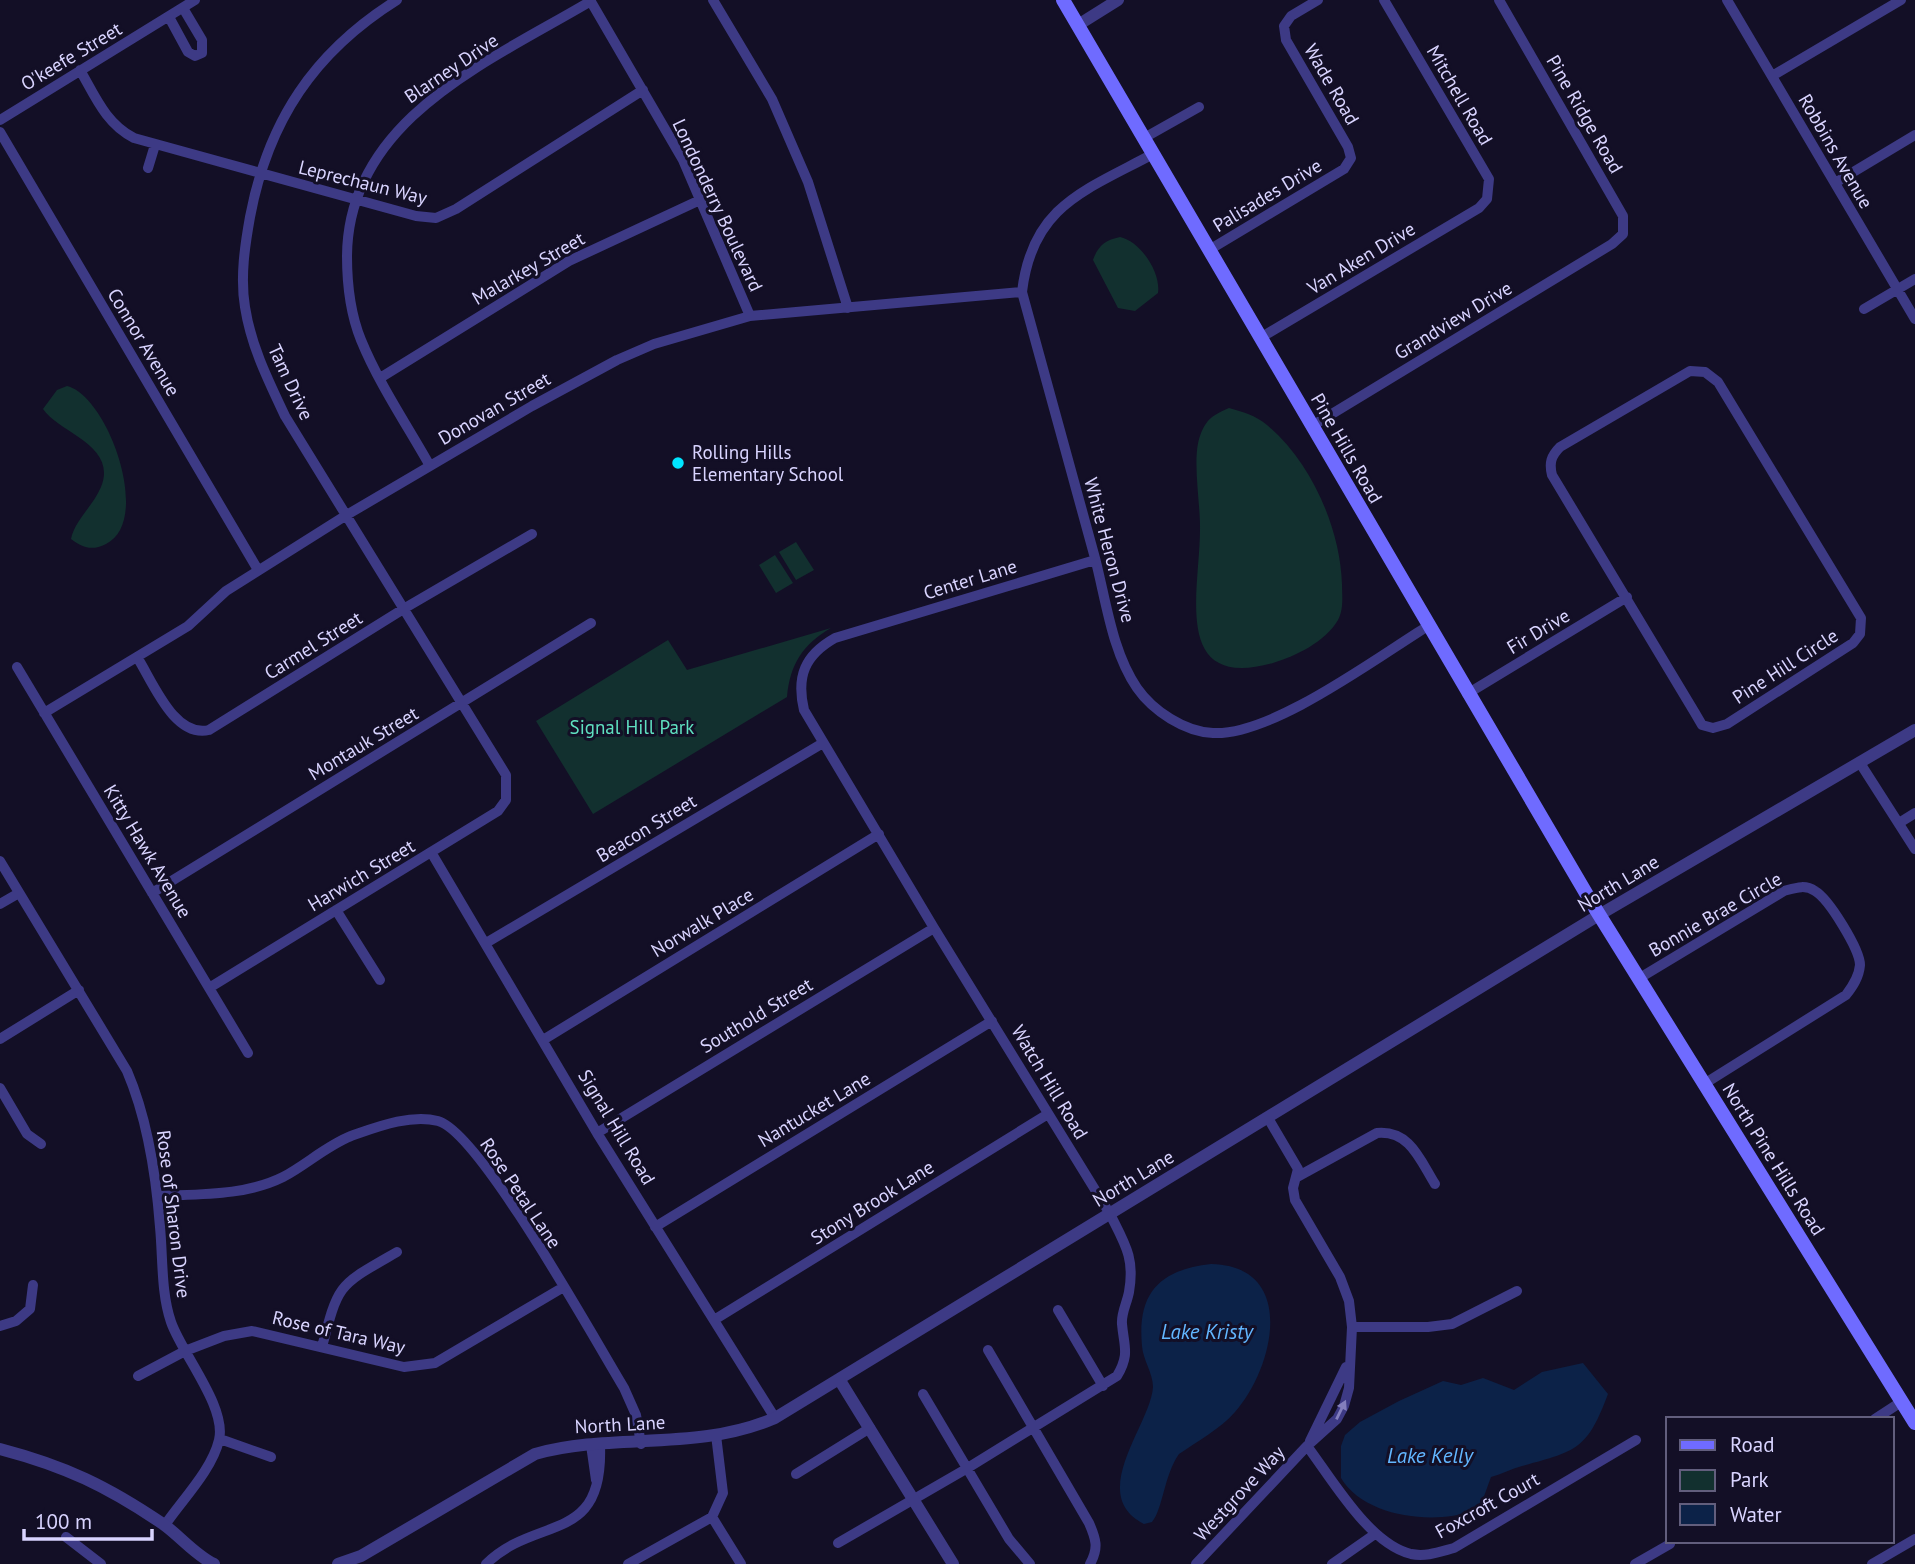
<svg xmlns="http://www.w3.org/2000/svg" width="1915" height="1564" viewBox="0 0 1915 1564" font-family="'PT Sans',sans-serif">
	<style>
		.green { fill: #12302f }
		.water { fill: #0c2248 }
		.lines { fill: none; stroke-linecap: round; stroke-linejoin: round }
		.minor { stroke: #3d3a85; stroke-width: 10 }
		.tertiary { stroke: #3d3a85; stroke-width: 12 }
		.secondary { stroke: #6f6bff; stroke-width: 14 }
		.oneway { fill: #837fbc }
		.poi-dot { fill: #00e5ff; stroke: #130f26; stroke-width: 2.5 }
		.labels { text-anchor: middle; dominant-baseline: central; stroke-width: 6; stroke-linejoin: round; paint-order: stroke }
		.street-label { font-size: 19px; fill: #d9d4ff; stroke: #130f26 }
		.poi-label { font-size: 19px; fill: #d9d4ff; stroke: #130f26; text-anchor: start }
		.park-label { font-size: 19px; fill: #5fe0c0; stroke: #130f26 }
		.water-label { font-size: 21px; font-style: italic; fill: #62b6ff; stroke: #130f26 }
	</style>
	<rect width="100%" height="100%" fill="#130f26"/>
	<!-- green -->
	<path class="green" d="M1120,237c20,4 41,35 38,56l-23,18 -17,-3 -25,-48c5,-14 12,-20 27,-23z
		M67,386c41,10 86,135 39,158 -14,7 -23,4 -35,-5 4,-19 22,-33 30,-52 17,-42 -42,-54 -58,-78l14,-19z
		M1229,408c14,4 26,7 38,17 44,37 73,102 75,159 0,11 2,25 -4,36 -13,22 -42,36 -65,43 -104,29 -72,-76 -73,-137 0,-25 -8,-68 0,-90 6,-17 13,-21 29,-28z
		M796,542l18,28 -18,10 -17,-28z
		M775,555l18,28 -17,10 -17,-28z
		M831,628c-28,16 -41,36 -44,69l-194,117 -57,-93 132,-81 19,30z"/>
	<!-- water -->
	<path class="water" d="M1211,1264c87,2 63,104 24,148 -15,17 -37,29 -56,42 -15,21 -16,55 -27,68l-8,2c-58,-29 7,-100 9,-137 0,-14 -10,-27 -11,-41 -5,-54 18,-76 69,-82z
		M1583,1363l25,31c-21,56 -31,57 -86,72 -11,3 -20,8 -31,11l-8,22 -10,12c-40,14 -109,6 -132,-33v-32l4,-11 15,-13 39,-21 44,-20 18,4 22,-7 31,12 28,-18z"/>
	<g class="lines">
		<!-- minor -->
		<path class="minor" d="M590,0l93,160 67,156
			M713,0l59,99 36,83 40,126
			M1727,0l188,319
			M169,17l19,35 7,4 7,-3v-13l-19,-32
			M80,70c15,26 26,54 54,68l282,78 20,2 20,-9 187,-119
			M1772,76l129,-76
			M0,120l195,-120
			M0,132l258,438
			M1144,138l55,-31
			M1153,154c-69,37 -121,52 -131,138 24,89 49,177 73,266 11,42 17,94 42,130 16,23 48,44 76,45 59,3 163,-75 215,-107
			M148,168l7,-23
			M1835,183l80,-48
			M1209,250l135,-81 7,-11 -3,-11 -62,-107 -2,-14 7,-10 27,-16
			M1864,309l51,-30
			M1260,338l219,-130 8,-9 2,-20 -105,-179
			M1690,371l15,1 13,10 143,236 -1,16 -7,9 -126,81 -14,4 -11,-3 -7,-12 -143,-238c-3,-12 -1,-19 8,-28z
			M380,378l189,-117 131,-61
			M1312,426l300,-182 11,-10v-18l-124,-216
			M430,466c-23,-41 -51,-82 -69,-126 -11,-27 -14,-55 -14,-84 1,-137 143,-195 244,-255
			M137,657c16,25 37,81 72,73l196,-122 127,-74
			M17,667l231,386
			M1467,694l160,-97
			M44,713l144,-87 38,-35 119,-75 187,-110 85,-46 37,-16 96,-28 272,-24
			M1860,763l55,86
			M1899,823l16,-10
			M431,852l166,281 178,285
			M0,861l127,210c21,49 29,103 33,156 3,31 1,66 11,95 11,32 56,85 48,118 -7,30 -37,60 -54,85
			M152,893l439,-270
			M0,904l19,-11
			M336,910l44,70
			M486,943l337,-200
			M1638,979l146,-88c11,-3 21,-7 31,0 14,8 45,59 45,74 -1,12 -7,21 -14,30l-142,89
			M209,988l289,-177 8,-11v-25l-221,-359c-17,-36 -34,-70 -40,-109 -5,-30 0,-62 5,-90 18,-96 64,-165 147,-217
			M0,1039l79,-49
			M543,1040l336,-206
			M0,1088l27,46 14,10
			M597,1133l337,-205
			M1297,1177l80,-44c33,-3 43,27 58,51
			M158,1196c41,-2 87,0 125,-19 23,-12 43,-31 68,-41 26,-9 59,-22 87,-15 42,11 158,221 186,267l12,27 5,29
			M655,1227l337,-206
			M1058,1310l45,76
			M714,1320l334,-206
			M0,1326l16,-5 14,-12 3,-24
			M1352,1327h76l24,-3 65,-33
			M322,1347c17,-65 16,-61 75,-95
			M988,1350l101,173c7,16 10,25 1,41
			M138,1376l47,-25 39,-15 28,-5 152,36 31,-4 127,-75
			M923,1394l86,145 21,25
			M1875,1419l26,-17
			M220,1439l51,18
			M1310,1441l36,-74
			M591,1445l5,35
			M1307,1446c25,33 62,98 104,108 15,3 28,-2 43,-6l182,-108
			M796,1474l74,-46
			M712,1517l29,47
			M66,1537l35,27
			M838,1543l128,-74 151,-93c13,-22 7,-29 5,-52 -1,-11 5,-21 7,-32 6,-34 -4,-48 -19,-78l-176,-286 -130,-218c-8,-34 1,-55 31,-72l260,-78
			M486,1564c51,-50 118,-18 114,-119
			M628,1564l84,-47 11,-24 -7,-58
			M1196,1564l111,-118 30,-27 7,-13 5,-18 3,-61 -3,-26 -9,-24 -45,-77 -2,-12 5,-19 -30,-51
			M1332,1564l43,-30
			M1635,1564l35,-20
			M1872,1564l43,-25"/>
		<!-- tertiary -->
		<path class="tertiary" d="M1078,25l40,-25
			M839,1379l114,185
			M0,1449c65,17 107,37 163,75 17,12 32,31 51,40
			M338,1564l23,-8 174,-102c78,-22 161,-2 240,-36l824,-503 316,-185"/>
		<!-- secondary -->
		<path class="secondary" d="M1063,0l527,900 325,523"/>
	</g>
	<!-- one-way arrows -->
	<defs><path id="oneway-solid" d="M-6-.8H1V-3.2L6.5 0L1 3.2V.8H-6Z" transform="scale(1.75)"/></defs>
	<use class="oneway" href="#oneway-solid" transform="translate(1341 1410) rotate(-64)"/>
	<!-- markers -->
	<circle class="poi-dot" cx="678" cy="463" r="7"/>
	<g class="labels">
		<!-- street labels -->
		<g class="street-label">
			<text transform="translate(71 56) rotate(-31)">O'keefe Street</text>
			<text transform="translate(451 68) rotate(-34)">Blarney Drive</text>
			<text transform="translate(1332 84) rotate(60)">Wade Road</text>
			<text transform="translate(1460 95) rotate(60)">Mitchell Road</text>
			<text transform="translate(1585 114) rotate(60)">Pine Ridge Road</text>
			<text transform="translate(1836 151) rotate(60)">Robbins Avenue</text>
			<text transform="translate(363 182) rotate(14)">Leprechaun Way</text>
			<text transform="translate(1267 195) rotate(-31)">Palisades Drive</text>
			<text transform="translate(718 205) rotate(65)">Londonderry Boulevard</text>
			<text transform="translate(1361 258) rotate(-31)">Van Aken Drive</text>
			<text transform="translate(528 268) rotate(-30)">Malarkey Street</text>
			<text transform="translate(1453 320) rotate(-31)">Grandview Drive</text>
			<text transform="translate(144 342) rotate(59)">Connor Avenue</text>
			<text transform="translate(291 382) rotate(65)">Tam Drive</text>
			<text transform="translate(494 408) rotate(-30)">Donovan Street</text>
			<text transform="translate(1347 448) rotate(60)">Pine Hills Road</text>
			<text transform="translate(1110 550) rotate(75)">White Heron Drive</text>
			<text transform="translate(970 579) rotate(-17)">Center Lane</text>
			<text transform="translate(1538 631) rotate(-31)">Fir Drive</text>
			<text transform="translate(313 645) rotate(-32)">Carmel Street</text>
			<text transform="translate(1785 666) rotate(-33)">Pine Hill Circle</text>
			<text transform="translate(363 743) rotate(-31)">Montauk Street</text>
			<text transform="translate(646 828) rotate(-31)">Beacon Street</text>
			<text transform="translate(148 851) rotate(59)">Kitty Hawk Avenue</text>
			<text transform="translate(361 875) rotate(-31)">Harwich Street</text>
			<text transform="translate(1618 883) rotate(-31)">North Lane</text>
			<text transform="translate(1715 914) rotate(-30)">Bonnie Brae Circle</text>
			<text transform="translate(702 922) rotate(-31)">Norwalk Place</text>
			<text transform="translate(756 1015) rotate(-31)">Southold Street</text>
			<text transform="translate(1050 1082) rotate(59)">Watch Hill Road</text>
			<text transform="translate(814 1109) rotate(-31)">Nantucket Lane</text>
			<text transform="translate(617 1127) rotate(59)">Signal Hill Road</text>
			<text transform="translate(1774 1159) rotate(58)">North Pine Hills Road</text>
			<text transform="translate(1133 1178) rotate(-31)">North Lane</text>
			<text transform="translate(521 1193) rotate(56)">Rose Petal Lane</text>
			<text transform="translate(872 1202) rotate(-32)">Stony Brook Lane</text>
			<text transform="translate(174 1214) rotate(83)">Rose of Sharon Drive</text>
			<text transform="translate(339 1332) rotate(13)">Rose of Tara Way</text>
			<text transform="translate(620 1424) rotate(-3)">North Lane</text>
			<text transform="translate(1239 1493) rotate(-47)">Westgrove Way</text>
			<text transform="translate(1487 1505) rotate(-29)">Foxcroft Court</text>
		</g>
		<!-- poi labels -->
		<g class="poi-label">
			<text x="692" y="452">Rolling Hills<tspan x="692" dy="22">Elementary School</tspan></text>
		</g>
		<!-- park labels -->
		<g class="park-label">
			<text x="632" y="727">Signal Hill Park</text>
		</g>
		<!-- water labels -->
		<g class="water-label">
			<text x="1207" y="1331">Lake Kristy</text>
			<text x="1430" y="1455">Lake Kelly</text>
		</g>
	</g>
	<!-- legend -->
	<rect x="1666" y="1417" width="228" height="126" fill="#130f26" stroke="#625e7d" stroke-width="2"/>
	<rect x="1680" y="1440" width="35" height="10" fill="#6f6bff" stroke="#625e7d" stroke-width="2"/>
	<text x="1730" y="1452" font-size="21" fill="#d9d4ff">Road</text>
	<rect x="1680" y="1470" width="35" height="21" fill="#12302f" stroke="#625e7d" stroke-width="2"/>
	<text x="1730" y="1487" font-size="21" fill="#d9d4ff">Park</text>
	<rect x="1680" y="1504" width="35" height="21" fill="#0c2248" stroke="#625e7d" stroke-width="2"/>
	<text x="1730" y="1522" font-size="21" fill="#d9d4ff">Water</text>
	<!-- scale -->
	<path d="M24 1529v10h128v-10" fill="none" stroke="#d9d4ff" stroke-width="3.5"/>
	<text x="35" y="1529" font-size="21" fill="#d9d4ff" stroke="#130f26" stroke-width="5" paint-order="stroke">100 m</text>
</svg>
